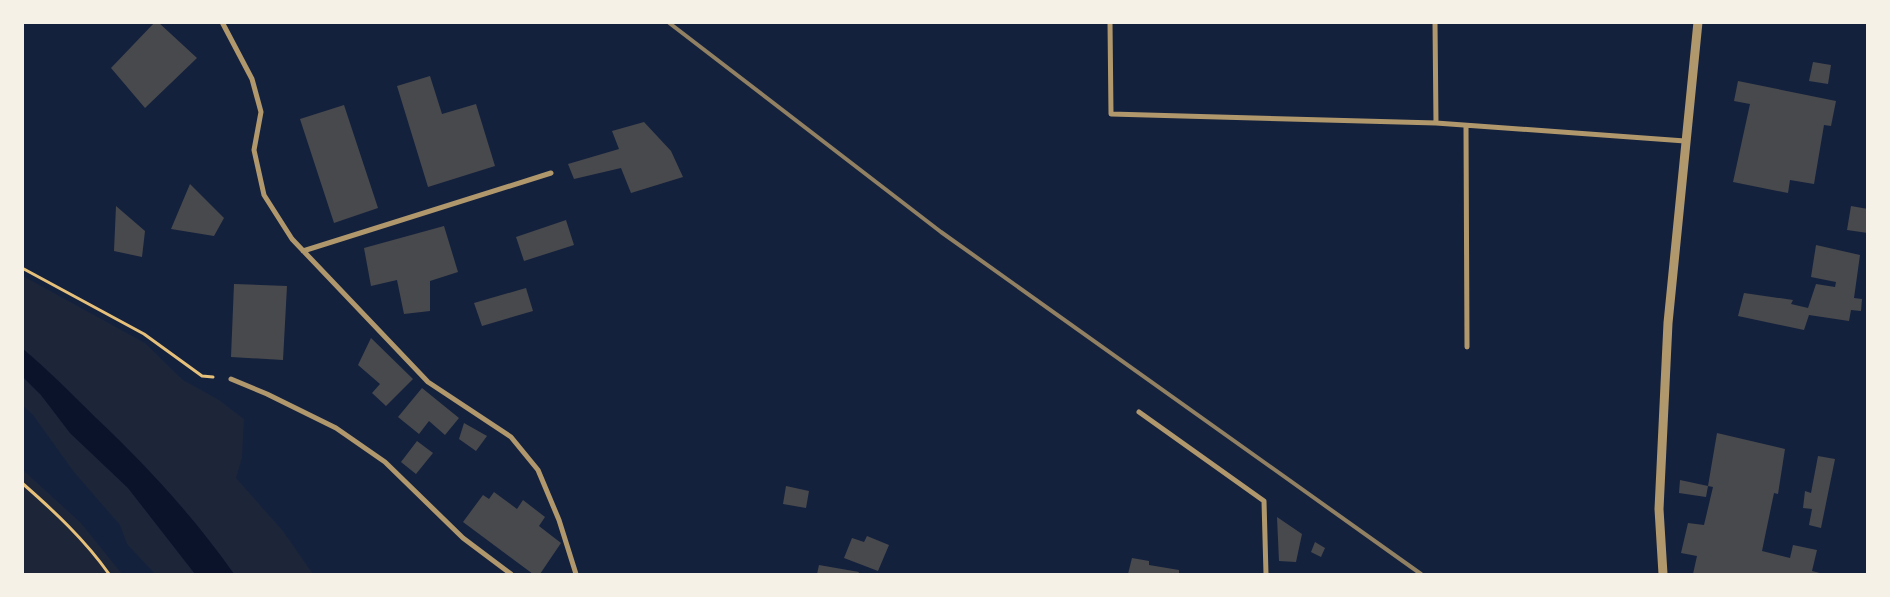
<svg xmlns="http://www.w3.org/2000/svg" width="1890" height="597" viewBox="0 0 1890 597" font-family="Literata,serif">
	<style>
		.green { fill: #1d2539 }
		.water { fill: #0b132b }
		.building { fill: #48494c }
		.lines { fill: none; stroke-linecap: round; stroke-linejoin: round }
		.path { stroke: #e5c07b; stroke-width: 3 }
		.minor { stroke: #b1986c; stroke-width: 5 }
		.tertiary { stroke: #b1986c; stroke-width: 9 }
		.rail { stroke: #918062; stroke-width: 4 }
	</style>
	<rect width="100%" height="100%" fill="#14213d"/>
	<!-- green -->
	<path class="green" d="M23,276l122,67 38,37 36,20 25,19 -2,39 -6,20 47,53 30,43h-79c-40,-57 -88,-109 -139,-157 -23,-23 -47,-47 -72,-68z
		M22,377l19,18 29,38 58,55 67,86h-40l-28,-30 -7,-19 -46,-53 -41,-57 -10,-9z
		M22,469l59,54 41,51h-99z"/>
	<!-- water -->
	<path class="water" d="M23,349c25,21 49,45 72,68 51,48 99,100 139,157h-39l-67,-86 -58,-55 -29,-38 -18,-18z"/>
	<!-- building -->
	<path class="building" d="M155,22h3l39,36 -52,50 -34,-40z
		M1813,62l18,3 -3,19 -19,-3z
		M430,76l12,38 34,-10 19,62 -67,21 -31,-101z
		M1738,81l98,20 -5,25 -7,-1 -10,59 -24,-4 -2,13 -55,-11 17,-78 -16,-3z
		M344,105l34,103 -44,15 -34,-104z
		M644,122l27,29 12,26 -52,16 -10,-25 -47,11 -6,-15 51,-15 -7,-18z
		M190,184l34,34 -10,18 -43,-7z
		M116,206l29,25 -3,26 -28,-6z
		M1851,206l17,3v24l-21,-3z
		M566,220l8,25 -50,16 -8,-24z
		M444,226l14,46 -28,9v30l-26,3 -7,-34 -26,6 -7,-38z
		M1816,245l44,10 -6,43 8,1 -1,12 -10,-1 -2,11 -40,-6 -5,15 -66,-14 6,-23 49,7 -2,4 17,4 8,-24 19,3 1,-5 -25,-5z
		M234,284l53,2 -4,74 -52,-3z
		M526,288l7,23 -51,15 -8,-23z
		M371,338l42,41 -27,27 -14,-13 8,-9 -22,-19z
		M422,388l37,30 -14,17 -16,-14 -10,13 -21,-17z
		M464,423l23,13 -11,15 -17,-12z
		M1717,433l68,16 -7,45 -4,-1 -12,58 28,7 3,-13 24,5 -5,21 12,3h-131l4,-18 -16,-3 7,-30 16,2 9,-38 -5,-1z
		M417,441l16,12 -17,21 -15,-12z
		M1818,456l17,3 -14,69 -12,-3 3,-16 -9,-1 2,-17 6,2z
		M1680,480l28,6 -2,11 -27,-4z
		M786,486l23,5 -3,17 -23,-4z
		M494,492l23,17 6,-9 22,17 -6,9 22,17 -21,31h-7l-70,-52 20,-27 6,4z
		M1277,517l25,17 -6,28 -17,-1z
		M867,536l22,9 -11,26 -34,-13 8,-20 12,4z
		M1315,542l10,6 -4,9 -10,-5z
		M1132,558l17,3v4l30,5v4h-51z
		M819,565l40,7 -1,2h-41z"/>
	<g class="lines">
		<!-- path -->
		<path class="path" d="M22,268l122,66 58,42 11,1
			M22,483c32,28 63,57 87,91"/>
		<!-- minor -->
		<path class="minor" d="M222,22l30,57 9,33 -7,38 10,45 28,44 136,143 83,55 27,33 21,50 17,54
			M1110,22l1,92 325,9 249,18
			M1435,22l1,101
			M1466,126l1,221
			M303,251l248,-78
			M231,379l36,15 69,34 49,34 78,76 48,36
			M1139,412l125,89 2,73"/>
		<!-- tertiary -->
		<path class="tertiary" d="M1663,574l-4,-65 9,-186 30,-301"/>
		<!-- rail -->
		<path class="rail" d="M668,22l273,210 480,342"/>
	</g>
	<!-- border -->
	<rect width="1890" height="597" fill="none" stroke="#f6f1e7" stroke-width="48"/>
</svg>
